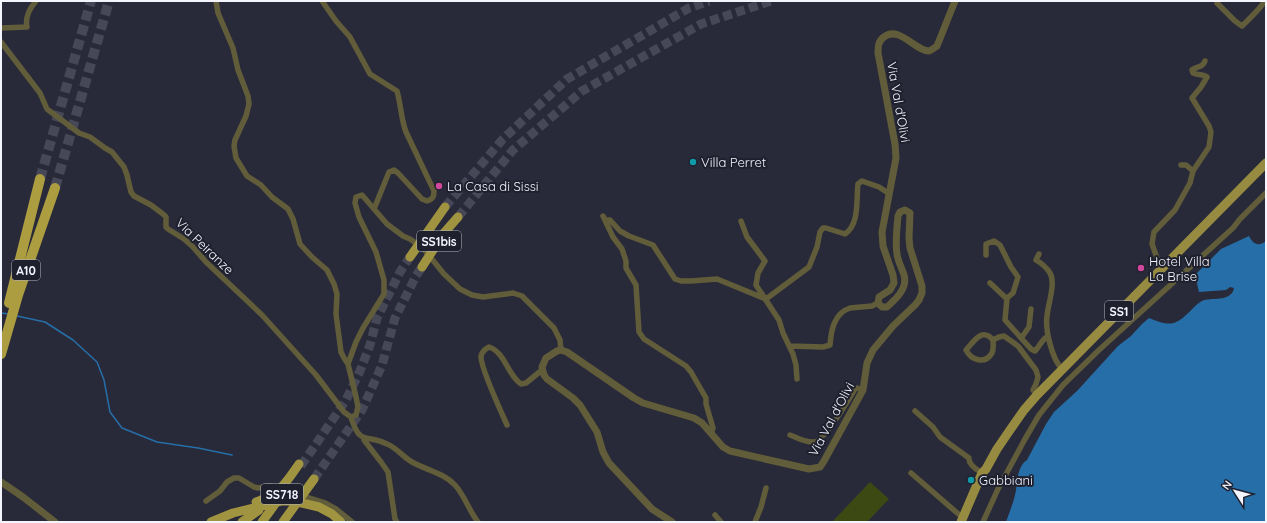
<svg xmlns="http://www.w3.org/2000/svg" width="1267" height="523" viewBox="0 0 1267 523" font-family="Quicksand,sans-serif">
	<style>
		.green { fill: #3d4913 }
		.water { fill: #266ea7 }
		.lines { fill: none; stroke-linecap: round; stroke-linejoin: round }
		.stream { stroke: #266ea7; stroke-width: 1.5 }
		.trunk-tunnel { stroke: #474857; stroke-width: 9; stroke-dasharray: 9 4.5; stroke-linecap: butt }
		.motorway-tunnel { stroke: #474857; stroke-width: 10; stroke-dasharray: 10 5; stroke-linecap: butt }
		.minor { stroke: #615c39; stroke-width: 5.5 }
		.tertiary { stroke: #615c39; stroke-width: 7 }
		.primary { stroke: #968b40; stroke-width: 9 }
		.trunk { stroke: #a09440; stroke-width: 9 }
		.motorway { stroke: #ab9d40; stroke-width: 10 }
		.culture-dot { fill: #0f9aa8; stroke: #1f202e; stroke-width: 1.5 }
		.hotel-dot { fill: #d1479c; stroke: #1f202e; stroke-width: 1.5 }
		.labels { text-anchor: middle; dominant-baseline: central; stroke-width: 4; stroke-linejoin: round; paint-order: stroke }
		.shield { fill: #1f202e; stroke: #b3b4c0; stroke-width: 1 }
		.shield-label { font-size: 12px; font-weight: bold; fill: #f3f4fe }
		.street-label { font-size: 13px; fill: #f3f4fe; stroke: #1f202e }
		.poi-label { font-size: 13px; fill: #f3f4fe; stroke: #1f202e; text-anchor: start }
	</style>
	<rect width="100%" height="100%" fill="#292a39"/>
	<!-- green -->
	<path class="green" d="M870,482l19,17 -22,23h-35z"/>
	<!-- water -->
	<path class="water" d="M1249,236c4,8 9,11 17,5v281h-260c3,-9 7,-18 9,-27 3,-11 1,-28 12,-35l19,-36 8,-12 23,-21 41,-45 13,-10 11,-12 7,-6c8,3 16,7 25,5 12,-4 21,-20 30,-23 10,-2 28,1 30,-12l-4,-1 -4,3 -27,2 -4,-17 26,-26z"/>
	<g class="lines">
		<!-- stream -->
		<path class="stream" d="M1,313l8,1
			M17,316l28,6 28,18 24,22 7,18 6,32 12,16 35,14 41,6 34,7"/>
		<!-- trunk-tunnel -->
		<path class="trunk-tunnel" d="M445,207l57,-67 65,-61 122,-71 20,-7
			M458,217l55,-67 69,-59 119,-67 70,-23
			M301,466l45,-66 14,-29 10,-26 7,-27 23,-46 10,-15
			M314,479l48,-69 20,-45 13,-47 21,-42 6,-9"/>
		<!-- motorway-tunnel -->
		<path class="motorway-tunnel" d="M40,179l51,-178
			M55,188l54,-187"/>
		<!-- minor -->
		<path class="minor" d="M216,1l2,12 15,35 5,22 10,26 1,8 -3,12 -11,24 -1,6 2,12 11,18 14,9 11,12 16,12 5,10 7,25 12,13 15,13 7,14 3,10 -1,20 5,38 3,6 4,6
			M322,1l14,20 14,16 20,37 27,17c4,14 4,28 9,41l28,59c0,6 -1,8 -7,10l-5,-2 -24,-26 -4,-3 -5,2 -15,37
			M1217,3l18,18 7,5c8,-8 17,-16 23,-25
			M1,28l26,-1c-2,-9 3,-19 9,-26
			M1,42l39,51 7,16 32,24 11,4 15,11 7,4 12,15 3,8 4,17 3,4 17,9 12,9 3,3v10l2,2 16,10 9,8 13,15 56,53 54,60 28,37 7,5
			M1181,165h5l7,6
			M603,216l10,21 9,12 4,12v7l10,17 3,47 5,7 42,27 5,6 15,26v6l7,24 -2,6
			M605,220h5l10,11 9,5 24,9 22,34 6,2h10l26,-2 49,20
			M741,221l6,16 18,24 -7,12 -2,12 23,35 4,13 10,21 3,11 1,14
			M1039,254l-3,6c5,3 11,8 14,13 6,10 -2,31 -3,43 -2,14 5,43 15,53
			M986,255v-11l8,-3 6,4 11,22 7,10 -5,16 -6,5 -2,22 26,29 4,2c5,-5 7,-12 13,-15
			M1161,269l-9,-25 2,-12 21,-22 15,-27 3,-12 16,-24 2,-15 -2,-6 -17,-28 9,-11 6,-10c-4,-3 -10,-2 -14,-4l-1,-3c5,-4 11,-2 13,-9
			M990,283l17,16
			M766,299l43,-32 8,-20 3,-15 3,-4h3l19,6c15,-10 11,-35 13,-50l4,-3 17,6 9,6
			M1022,337l7,-10 2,-18
			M993,340c-11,-13 -19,1 -27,10 5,10 19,15 26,3 2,-4 1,-9 1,-13l6,-3 5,-1 14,10 18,24 2,7 -2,7 -3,6 4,5
			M790,346l33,1 7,-2c1,-14 4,-32 20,-37l22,-2 6,-3
			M915,411l18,16 7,10 29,21c-1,6 8,12 13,15
			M351,417l5,-2 2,-8 -2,-10 -8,-33 8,-22 7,-14 21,-34v-14l-8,-28 -17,-35 -4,-14 1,-6 6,-2 25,29 16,12 7,3 13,9 21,26 16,15 12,6 11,2 30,-4 9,3 32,32 6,12 1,10
			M351,417c9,30 15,16 36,27 10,4 16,13 25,18 14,8 32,11 43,23 10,11 14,26 23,37
			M507,425c-5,-11 -27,-60 -26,-69 1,-4 4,-7 8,-9 16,5 19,29 32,37l5,-1 16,-13
			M790,435c8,3 16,8 24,7 10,0 35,-43 41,-53l2,-1 6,2
			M364,438v2l17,22 7,10 7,47 2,3
			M911,473l52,45
			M206,501l14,-10 7,-9 7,-4h5l15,9 4,1 12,-2 55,17 11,6 16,13
			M715,515l6,7
			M755,522l6,-15 5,-19
			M983,522l15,-33 27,-50 14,-24 24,-30 36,-35 134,-122 7,-9 26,-26"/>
		<!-- tertiary -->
		<path class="tertiary" d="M1,482l22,15 32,25
			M672,522l-20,-13 -43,-46 -6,-11 -6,-20 -17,-27 -7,-7 -26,-19 -3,-4 -2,-8 4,-9 11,-7 4,-1 6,2 67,46 9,5 51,15 8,5 21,24 7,4 79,18 11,-2 4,-6 39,-71 4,-27 6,-13 20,-24 22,-21 4,-5 3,-7v-7l-12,-38 -1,-10 1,-25 -5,-3 -5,2 -2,4c-1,12 -3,26 -1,38 1,8 5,14 7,21 4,13 -8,24 -17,32h-5l-4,-4 1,-6 11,-7 4,-7 -1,-8 -10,-29 -1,-14 14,-74 -1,-14 -17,-91c0,-6 0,-12 6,-16 15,-12 31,14 45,14 3,-1 5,-3 8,-5l18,-45"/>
		<!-- primary -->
		<path class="primary" d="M961,522l21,-49 4,-4 11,-20 13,-19 14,-20 13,-15 229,-232"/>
		<!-- trunk -->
		<path class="trunk" d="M410,257l35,-50
			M422,267l22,-34 14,-16
			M256,502c23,-7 30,-19 43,-38
			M211,522l22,-9 49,-12h11l26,6 13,7 9,8
			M242,522l17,-12
			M262,522l16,-22
			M283,522l31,-43"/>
		<!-- motorway -->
		<path class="motorway" d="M9,303l31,-124
			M1,354l17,-59 37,-107"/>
	</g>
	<!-- markers -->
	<g class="culture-dot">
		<circle cx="693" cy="162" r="4"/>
		<circle cx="971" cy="480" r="4"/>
	</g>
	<g class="hotel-dot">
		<circle cx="439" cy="186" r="4"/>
		<circle cx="1141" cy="268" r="4"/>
	</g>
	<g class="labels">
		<!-- shield labels -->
		<g class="shield">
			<rect x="417" y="231" width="44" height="20" rx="3"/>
			<rect x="12" y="260" width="28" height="20" rx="3"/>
			<rect x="1105" y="301" width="28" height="20" rx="3"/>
			<rect x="261" y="484" width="42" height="20" rx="3"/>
		</g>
		<g class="shield-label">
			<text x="439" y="241">SS1bis</text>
			<text x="26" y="270">A10</text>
			<text x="1119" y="311">SS1</text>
			<text x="282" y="494">SS718</text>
		</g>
		<!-- street labels -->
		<g class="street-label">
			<text transform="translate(899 102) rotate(80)">Via Val d'Olivi</text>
			<text transform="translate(205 246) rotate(44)">Via Peiranze</text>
			<text transform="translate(831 419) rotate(-62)">Via Val d'Olivi</text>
		</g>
		<!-- poi labels -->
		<g class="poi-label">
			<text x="701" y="162">Villa Perret</text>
			<text x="447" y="186">La Casa di Sissi</text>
			<text x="1149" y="261">Hotel Villa<tspan x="1149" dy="15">La Brise</tspan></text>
			<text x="979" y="480">Gabbiani</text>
		</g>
	</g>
	<!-- border -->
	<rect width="1267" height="523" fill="none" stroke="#f3f4fe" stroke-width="4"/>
	<!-- north arrow -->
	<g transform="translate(1235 491) rotate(306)" stroke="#1f202e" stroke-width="3" paint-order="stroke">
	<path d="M0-3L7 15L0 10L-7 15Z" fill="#f3f4fe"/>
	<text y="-6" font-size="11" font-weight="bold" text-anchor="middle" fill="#f3f4fe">N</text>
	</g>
</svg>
